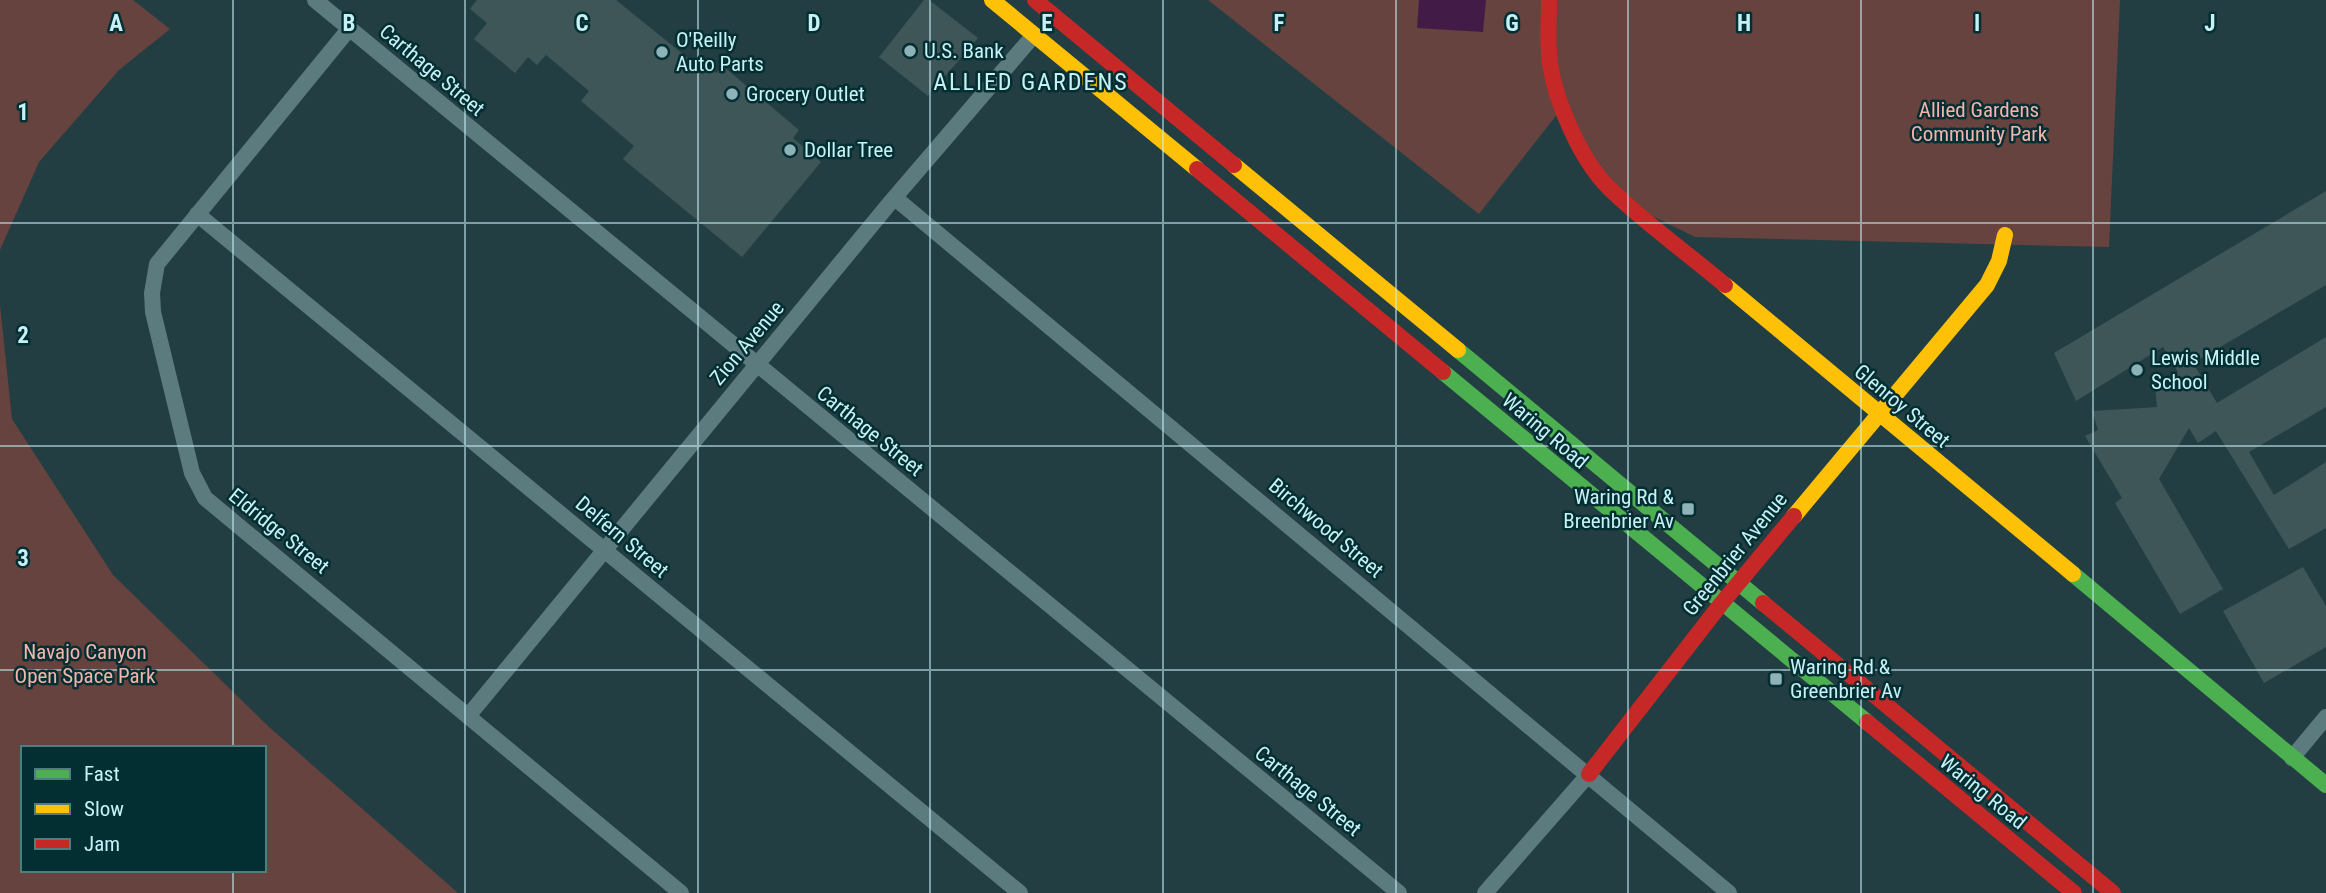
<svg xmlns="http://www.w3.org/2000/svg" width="2326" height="893" viewBox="0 0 2326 893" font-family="'Roboto Condensed',sans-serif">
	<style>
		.green { fill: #66433f; fill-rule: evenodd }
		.water { fill: #431b47 }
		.building { fill: #3e5658 }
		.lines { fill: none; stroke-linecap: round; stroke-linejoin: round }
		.street { stroke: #5b7b7f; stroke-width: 16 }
		.fast { stroke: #4caf50; stroke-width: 16 }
		.slow { stroke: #ffc107; stroke-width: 16 }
		.jam { stroke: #c62828; stroke-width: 16 }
		.grid { fill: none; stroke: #c6f1f7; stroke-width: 2; stroke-opacity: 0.55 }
		.poi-dot { fill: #8db2b8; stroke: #032e32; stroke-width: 2.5 }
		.labels { text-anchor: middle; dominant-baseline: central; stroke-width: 5; stroke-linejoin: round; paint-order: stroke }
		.poi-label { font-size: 21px; fill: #c6f1f7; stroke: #032e32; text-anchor: start }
		.street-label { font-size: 21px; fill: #c6f1f7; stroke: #032e32 }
		.park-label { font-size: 21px; fill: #f5b4ac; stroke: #032e32 }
		.quarter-label { font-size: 24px; letter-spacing: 2px; fill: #c6f1f7; stroke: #032e32 }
		.grid-label { font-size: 23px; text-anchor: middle; font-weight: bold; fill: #c6f1f7; stroke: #032e32; stroke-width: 5; stroke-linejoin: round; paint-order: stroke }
	</style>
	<rect width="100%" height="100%" fill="#233e42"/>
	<!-- green -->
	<path class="green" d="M0,0h133l37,29 -51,41 -80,92 -39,88z
		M1208,0h912l-11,247 -414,-10 -73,-36 -60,-93 -83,106z
		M0,305l12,114 101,156 155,151 190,167h-458zM23,748h241v122h-241z"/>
	<!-- water -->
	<path class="water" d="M1419,0h67l-3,32 -66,-4z"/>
	<!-- building -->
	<path class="building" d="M477,0h139l83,67 4,-5 13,11 7,-7 76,64 -6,8 28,24 -79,95 -119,-98 11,-13 -53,-45 8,-10 -43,-36 -9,10 -9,-8 -13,16 -41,-34 13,-16 -17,-14z
		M924,0h5l49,38 -50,58 -49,-39z
		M2326,191v94l-133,78 24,40 109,-66v70l-77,45 25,43 52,-33v66l-37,21 -73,-118 -18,12 -9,-15 -30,51 64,110 -43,25 -65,-111 7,-5 -37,-62 13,-6 -6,-19 65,-4 -2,-22 23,-13 -15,-25 -87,54 -22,-48z
		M2303,567l23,39v41l-62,36 -41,-72z"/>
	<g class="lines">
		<!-- street -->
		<path class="street" d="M315,0l1084,893
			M349,29l-192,235 -5,29 1,19 39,161 13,25 476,395
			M895,198l834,695
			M197,214l823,679
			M469,715l420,-511 145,-169
			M2292,758l34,-41
			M1485,893l104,-119"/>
		<!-- fast -->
		<path class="fast" d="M1458,350l305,253
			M1443,372l424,350
			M2073,574l253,211"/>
		<!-- slow -->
		<path class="slow" d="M992,0l205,169
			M1234,165l224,185
			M1725,285l348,289
			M1794,516l193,-231 12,-24 6,-26"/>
		<!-- jam -->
		<path class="jam" d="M1035,0l199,165
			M1549,0c0,21 -2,43 1,64 6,39 31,97 60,125 35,34 77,64 115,96
			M1197,169l246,203
			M1763,603l350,290
			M1867,722l207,171
			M1589,774l132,-170 73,-88"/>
	</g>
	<!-- grid -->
	<path class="grid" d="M233,0v748M465,0v893M698,0v893M930,0v893M1163,0v893M1396,0v893M1628,0v893M1861,0v893M2093,0v893M0,223h2326M0,446h2326M0,670h2326M233,870v23"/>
	<!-- markers -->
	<g class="poi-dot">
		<circle cx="910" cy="51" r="7"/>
		<circle cx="662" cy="52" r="7"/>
		<circle cx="732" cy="94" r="7"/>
		<circle cx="790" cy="150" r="7"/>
		<circle cx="2137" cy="370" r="7"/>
		<rect x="1681" y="502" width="14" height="14" rx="3.5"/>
		<rect x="1769" y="672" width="14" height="14" rx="3.5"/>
	</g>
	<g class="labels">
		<!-- poi labels -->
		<g class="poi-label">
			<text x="676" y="40">O'Reilly<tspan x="676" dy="24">Auto Parts</tspan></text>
			<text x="924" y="51">U.S. Bank</text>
			<text x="746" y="94">Grocery Outlet</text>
			<text x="804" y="150">Dollar Tree</text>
			<text x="2151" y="358">Lewis Middle<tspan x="2151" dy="24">School</tspan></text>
			<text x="1674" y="497" text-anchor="end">Waring Rd &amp;<tspan x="1674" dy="24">Breenbrier Av</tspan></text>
			<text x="1790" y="667">Waring Rd &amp;<tspan x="1790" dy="24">Greenbrier Av</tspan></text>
		</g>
		<!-- street labels -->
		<g class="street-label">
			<text transform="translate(432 70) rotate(40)">Carthage Street</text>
			<text transform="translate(747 343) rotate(-50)">Zion Avenue</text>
			<text transform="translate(1902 406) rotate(40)">Glenroy Street</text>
			<text transform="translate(870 431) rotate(39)">Carthage Street</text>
			<text transform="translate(1545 431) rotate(40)">Waring Road</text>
			<text transform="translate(1326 528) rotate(40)">Birchwood Street</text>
			<text transform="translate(279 531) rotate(39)">Eldridge Street</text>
			<text transform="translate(622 537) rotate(40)">Delfern Street</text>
			<text transform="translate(1735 554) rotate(-51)">Greenbrier Avenue</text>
			<text transform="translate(1308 791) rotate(39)">Carthage Street</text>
			<text transform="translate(1983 792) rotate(39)">Waring Road</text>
		</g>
		<!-- park labels -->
		<g class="park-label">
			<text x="1979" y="110">Allied Gardens<tspan x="1979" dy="24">Community Park</tspan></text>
			<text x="85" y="652">Navajo Canyon<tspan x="85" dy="24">Open Space Park</tspan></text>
		</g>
		<!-- quarter labels -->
		<g class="quarter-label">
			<text x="1031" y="82">ALLIED GARDENS</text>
		</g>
	</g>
	<g class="grid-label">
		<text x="116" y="31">A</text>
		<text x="349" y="31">B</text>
		<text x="582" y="31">C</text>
		<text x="814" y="31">D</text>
		<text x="1047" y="31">E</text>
		<text x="1279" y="31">F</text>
		<text x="1512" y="31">G</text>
		<text x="1744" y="31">H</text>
		<text x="1977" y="31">I</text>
		<text x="2210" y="31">J</text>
		<text x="23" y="120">1</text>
		<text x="23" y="343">2</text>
		<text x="23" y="566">3</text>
	</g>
	<!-- legend -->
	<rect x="21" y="746" width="245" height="126" fill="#032e32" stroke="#517c81" stroke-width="2"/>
	<rect x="35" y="769" width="35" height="10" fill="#4caf50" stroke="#517c81" stroke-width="2"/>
	<text x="84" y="781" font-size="21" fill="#c6f1f7">Fast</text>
	<rect x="35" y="804" width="35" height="10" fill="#ffc107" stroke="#517c81" stroke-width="2"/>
	<text x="84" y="816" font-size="21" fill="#c6f1f7">Slow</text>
	<rect x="35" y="839" width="35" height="10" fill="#c62828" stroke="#517c81" stroke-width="2"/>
	<text x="84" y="851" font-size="21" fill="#c6f1f7">Jam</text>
</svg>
